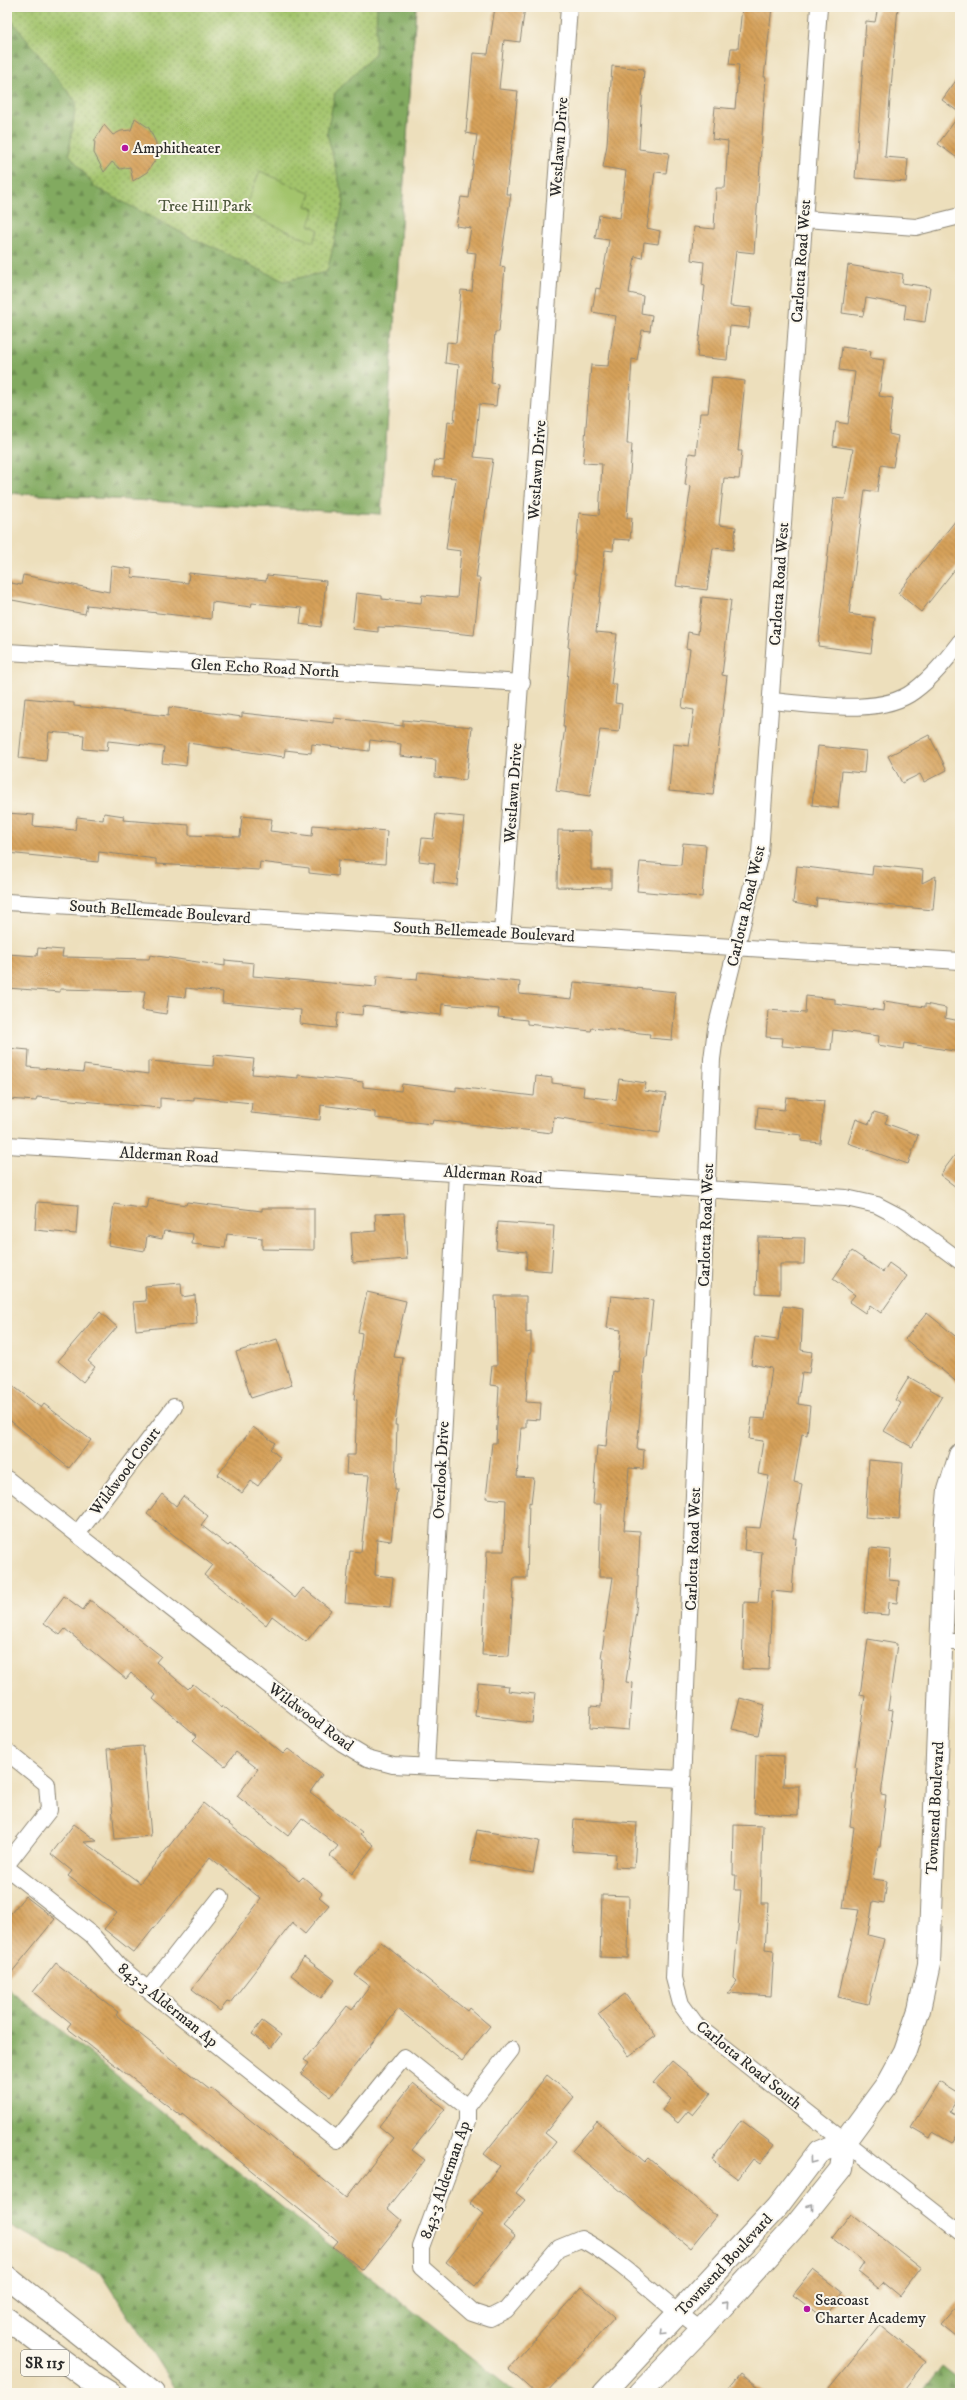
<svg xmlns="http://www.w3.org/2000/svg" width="967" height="2400" viewBox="0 0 967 2400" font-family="'IM FELL DW Pica',serif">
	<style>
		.grass { fill: url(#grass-dots); stroke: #67784c }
		.forest { fill: url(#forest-firs); stroke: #566a46 }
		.garden { fill: #a3c46c; stroke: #67784c }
		.building { fill: url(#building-back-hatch) }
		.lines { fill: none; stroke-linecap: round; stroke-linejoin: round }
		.street-casing { stroke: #8c8574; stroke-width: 18 }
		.secondary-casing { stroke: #8c8574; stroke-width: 24 }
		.highway-casing { stroke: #8c8574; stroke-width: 24 }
		.street { stroke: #fff; stroke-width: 16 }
		.secondary { stroke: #fff; stroke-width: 22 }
		.highway { stroke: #fff; stroke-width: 22 }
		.oneway { stroke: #a0a0a0 }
		.poi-dot { fill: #b5179e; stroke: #fbf7ec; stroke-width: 1.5 }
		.labels { text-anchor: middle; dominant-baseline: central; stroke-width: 4; stroke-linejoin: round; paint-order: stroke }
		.shield { fill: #fbf7ec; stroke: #696865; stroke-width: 1 }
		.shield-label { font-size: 15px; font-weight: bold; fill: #2b2b2b }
		.street-label { font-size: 16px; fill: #2b2b2b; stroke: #fbf7ec }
		.poi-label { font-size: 16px; fill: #2b2b2b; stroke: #fbf7ec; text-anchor: start }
		.park-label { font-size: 16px; fill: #4f593e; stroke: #fbf7ec }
	</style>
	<defs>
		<pattern id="grass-dots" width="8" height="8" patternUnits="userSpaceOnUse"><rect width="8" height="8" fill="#a3c46c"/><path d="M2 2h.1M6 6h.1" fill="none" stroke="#859f59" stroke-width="1.8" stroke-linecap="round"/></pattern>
		<pattern id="forest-firs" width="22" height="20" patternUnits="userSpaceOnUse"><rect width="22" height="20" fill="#82aa60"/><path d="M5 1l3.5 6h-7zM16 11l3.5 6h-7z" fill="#6b8b4f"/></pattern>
		<pattern id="building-back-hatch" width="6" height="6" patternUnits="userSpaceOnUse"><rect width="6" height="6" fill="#d6a15a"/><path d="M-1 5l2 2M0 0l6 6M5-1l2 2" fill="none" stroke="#ae834b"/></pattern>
	</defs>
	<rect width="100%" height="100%" fill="#fbf7ec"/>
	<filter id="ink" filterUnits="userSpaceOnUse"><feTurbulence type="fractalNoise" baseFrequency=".025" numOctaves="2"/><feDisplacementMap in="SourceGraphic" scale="8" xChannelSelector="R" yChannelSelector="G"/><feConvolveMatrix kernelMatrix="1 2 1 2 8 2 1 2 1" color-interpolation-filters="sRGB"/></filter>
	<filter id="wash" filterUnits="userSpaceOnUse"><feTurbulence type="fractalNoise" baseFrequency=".012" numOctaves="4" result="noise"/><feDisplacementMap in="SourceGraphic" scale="16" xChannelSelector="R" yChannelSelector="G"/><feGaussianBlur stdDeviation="0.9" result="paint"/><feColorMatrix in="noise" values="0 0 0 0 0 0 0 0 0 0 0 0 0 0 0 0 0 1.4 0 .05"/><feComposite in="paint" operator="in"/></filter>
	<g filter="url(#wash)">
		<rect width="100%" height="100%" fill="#eddfbc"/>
		<!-- grass -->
		<path class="grass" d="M7,7h409l-35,507 -374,-21z"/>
		<!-- forest -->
		<path class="forest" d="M377,7h39l-35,507 -374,-21v-478l69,87 -7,52 27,34 94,49 94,44 43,-9 17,-71 -17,-68 8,-40 40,-39z
			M7,1988l509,405h-338l-77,-120 -94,-49z
			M942,2366l18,14v13h-39z"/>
		<!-- garden -->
		<path class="garden" d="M260,171l51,23 -5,12 9,3 -6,16 10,5 -6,12 -70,-30z"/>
		<g id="blocks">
			<!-- building -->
			<path class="building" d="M495,7h30l-5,35 -16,-2 -5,49 19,2 -12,103h5l-11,72 5,1 -6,65h-4l-4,51 7,1 -2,22 -17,-2 -5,53 19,2 -17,119h4l-6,57 -73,-7 -23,-1v5l-26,-3 4,-36 26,3v3l39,4 1,-8 35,3 4,-47 -15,-2 10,-71 -23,-2 2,-16 9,1 4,-40 6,1 5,-57 -14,-2 2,-21 9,1 5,-53 11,1 4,-38 -9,-1 4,-24 -15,-2 5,-29 8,1 8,-63 -11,-2 7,-80 15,1z
				M742,7h30l-8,70h2l-12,176 -18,-2 -6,55 21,2 -2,20 -19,-2 -3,34 -30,-3 8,-71 -3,-1 2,-23 -13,-2 3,-33 20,2 2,-41h9l3,-47 -16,-2 3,-32 20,2 4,-44 -10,-1 2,-16h7z
				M878,7h20l-13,150 23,2 -2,23 -51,-4 11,-157 9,1z
				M612,66l32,3 -5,80 30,4 -3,20 -11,-1 -8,56 13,3 -2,13 -14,-2 -2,16 -7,-2 -6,37 14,3 -2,17 11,2 -2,16 -8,-1 -5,30 -5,-1 -5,85h5l-5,74h5l-2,22 -16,-1 -1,12 -8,-1 -9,82 21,2 -6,50h6l-2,19 7,1 -3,28 -19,-2 -10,66 -34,-5 9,-64h-2l7,-79 -2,-1 8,-73h-2l5,-61 20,2 3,-51 -19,-1 8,-98 17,1 8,-50 -24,-4 4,-24 4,1 9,-49 -14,-2 4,-23 21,3 6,-47 -23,-4 4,-22z
				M960,75v38l-18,-13z
				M960,114v46l-22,-16z
				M135,118l14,10 7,15v16l-9,13 -14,9 -3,-14 -10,2 -8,-7 -8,10 -10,-19 1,-13 9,-15 9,10 8,-4 10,-1z
				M848,265l55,9 -1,9 28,4 -5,35 -21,-3 2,-14 -40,-7 -3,18 -21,-3z
				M842,347l29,4 -1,7 14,2 -5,36 14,2 -4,36 9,2 -5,31 -12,-2 -4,27 -12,-2 -16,124 26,4 -4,35 -53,-7 16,-148 11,1 8,-50 -20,-3 3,-24 12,2 7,-52 -16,-2z
				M712,377l33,4 -7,70h4l-3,28 -15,-1 -5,47 17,2 -3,23 -20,-2 -6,42 -31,-4 15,-100 -6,-1 4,-32 7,1 4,-41h8z
				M960,515v48l-39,49 -23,-19z
				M111,566l21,3 -1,8 57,6 1,-10 77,8 1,-6 59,6 -5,46 -21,-3 2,-16 -50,-5 -1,4 -39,-5 -1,17 -124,-14 -2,9 -78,-15v-17l14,3 2,-10 86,17z
				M702,597l29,3 -9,75 5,1 -14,119 -44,-4 4,-47 16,2 5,-36 -12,-2 8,-59 -4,-1 2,-16 10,2z
				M25,698l49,5v3l94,10 1,-9 73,10v-4l92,10v-5l69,8v-6l69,7 -6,53 -31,-3 1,-17 -36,-4 1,-12 -31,-4 -1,11 -57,-7 -1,9 -26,-3 -1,7 -96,-14 -2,23 -24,-3 2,-16 -56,-6 -1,10 -24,-2 1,-14 -35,-3 -3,29 -27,-3z
				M929,735l18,35 -23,12 -4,-8 -18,9 -14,-27z
				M818,746l48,5 -2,22 -22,-2 -4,37 -26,-3z
				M7,813l27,2 -1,11 42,4 2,-13 26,3 1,-7 20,3 -1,4 66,5v10l51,2 2,-21 30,3 -2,12 42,5 1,-11 74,6 -2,33 -47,-4 -1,16 -28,-3v-5l-49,-6 -1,8 -103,-6v-5l-57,-7 -1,10 -91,-9z
				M436,814l28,3 -7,68 -24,-3 2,-19 -16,-2 3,-23 11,1z
				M558,830l33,1v39h20v18l-54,-1z
				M683,843l23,2 -4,52 -65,-6 3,-29 41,3z
				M873,865l50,5 -1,13 14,-7 -3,34 -116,-12 -1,9 -23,-4 4,-37 75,9z
				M38,948l25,2 -1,7 87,2 1,-4 75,11v-6l29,3 -1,13 123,11 1,-11 40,4 1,-8 102,10 -1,12 53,5 2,-17 102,10 -4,48 -23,-2 1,-4 -58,-6 -1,3 -64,-7v-4l-29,-3 1,-8 -57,-5 -1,11 -78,-9 -1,9 -24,-2 -2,15 -36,-4 1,-14 -79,-7 1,-11 -37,-4 -1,9 -16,-2 -3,19 -24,-4 3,-19 -85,-2v3l-53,-4v-34l30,2z
				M806,996l29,3v5l48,7 1,-10 41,6v-3l21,4 -1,10 15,3v31l-56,-9 -1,6 -25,-4 1,-9 -46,-6 -2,20 -49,-4 1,-8 -17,-1 2,-27 37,3z
				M7,1048l22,2 -1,17 55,5 1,-7 64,9v-13l65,5 1,-11 40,4 -2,15 46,4v-3l65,7v5l38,4 1,-7 54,7v-4l78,9 2,-20 16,2v5l32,4 -1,9 33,4 3,-21 27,4 -2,8 22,3 -6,39 -106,-16 -2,16 -119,-13 -1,4 -57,-6v-6l-54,-7 -1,15 -69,-7 1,-10 -58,-6v4l-34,-3v10l-123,-11 -1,4 -27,-2 1,-5h-3z
				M786,1097l38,4 -4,42 -19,-2 1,-6 -46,-5 2,-23 26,3z
				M874,1112l14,4 -3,7 33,12 -10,29 -60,-21 8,-24 13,5z
				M960,1148v42l-20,-15z
				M149,1199l37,6 1,-3 75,9v-3h52v42l-52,-1v-11l-35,-4 -2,14 -33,-4 1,-10 -29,-3 -2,8 -15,-3 -2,15 -37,-6 6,-41 33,5z
				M37,1202l41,3 -2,29 -41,-4z
				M404,1213l3,46 -54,4 -2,-30 25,-2 -1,-17z
				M498,1222l56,4 -3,45 -25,-2 1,-17 -31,-3z
				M758,1237l47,1 -1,26h-24v30l-24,-1z
				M852,1251l31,21 6,-9 18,13 -26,37 -11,-8 -5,8 -16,-11 6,-7 -22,-16z
				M181,1283l1,14 13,-2 2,29 -61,6 -3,-28 13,-1 -1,-15z
				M367,1292l39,9 -12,56 9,1 -8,67h2l-2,64h2l-6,52 -14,-2 -2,36 18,2 -3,30 -45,-4 5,-52 11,1 8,-77 -23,-1 1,-19h8l2,-55 -3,-1 8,-66 -4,-1z
				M495,1296h31v37l5,-1v21h-2l-3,49 15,1 -1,17 -14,-1v9h-5l-4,49 17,1 -3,25 -2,-1 -2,76h-13l-5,78 -27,-1 5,-104h17l2,-51 -20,-2 6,-55h4l3,-57 -9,-1 2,-19h5z
				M611,1296l42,4 -6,57h-2l-8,92 7,1 -1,19 -14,-1 -5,62 16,1 -3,72 -11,79 7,1 -4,47 -39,-3 1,-21 10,1 3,-49h-3l12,-81h-14l2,-73h-8l4,-58 9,1 7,-76 4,1 4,-42 -14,-2z
				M783,1306l20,3 -2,41 11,2 -3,21 -7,-1 -4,32 12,2 -3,29 -5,-1 -8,48 8,2 -9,54h3l-4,55 -20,-2 -3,79 -27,-1 2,-67 14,1 4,-51 -18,-2 2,-23 14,1 9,-52 -11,-2 5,-33 -14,-2 3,-21 13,1 7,-51 -21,-4 4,-27 23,3z
				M100,1312l17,15 -29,34 7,6 -12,15 -25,-21z
				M927,1313l33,27v45l-55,-46z
				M277,1339l15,46 -41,13 -15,-46z
				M909,1377l33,19 -30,51 -28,-16 17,-28 -6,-3z
				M7,1381l34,27 3,-4 47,36 -22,28 -62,-50z
				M253,1427l22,16 -5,6 10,8 -22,29 -7,-5 -9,12 -24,-18z
				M869,1460l34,3 -4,57 -34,-3z
				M162,1494l14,12 7,-10 25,20 -7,9 27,21 2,-2 65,54 8,-10 28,22 -25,32 -34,-26 -6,9 -62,-50 8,-10 -65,-51z
				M870,1548l21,2 -2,30 10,1 -2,22 -8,-1 -1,13 -24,-2z
				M64,1596l19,14 7,-10 71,56 -5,6 32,27 5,-5 28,23 1,-2 61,49 5,-5 34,26 -12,17 52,40 -2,2 14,11 -22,29 -22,-18 8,-10 -36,-28 -14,18 -51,-40 21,-27 -22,-17 -11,14 -32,-26 4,-4 -44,-37 3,-4 -25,-22 -5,6 -61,-50 -5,6 -16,-12z
				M868,1639l29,5 -9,65 5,1 -12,85 5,1 -6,51h-2l-5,32 14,2 -3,22 -11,-2 -5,34 16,4 -16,65 -30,-7 21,-87 -16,-2 11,-81 -4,-1 7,-58 -2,-1 10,-71 -5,-1z
				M478,1683l31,3 -1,5 27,3 -3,29 -57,-7z
				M740,1698l25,7 -7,30 -26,-6z
				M143,1746l8,90 -36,3 -8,-90z
				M756,1755l28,1 -1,30h16l-1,29 -44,-2z
				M203,1803l96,78 4,-4 19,16 -3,4 10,8 -24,29 -13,-11 -62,80 -3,-1 -7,9 -28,-22 69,-90 -51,-42 -76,96 -30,-24 13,-16 -49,-37 4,-5 -21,-17 23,-30 23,17 -13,1 56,41z
				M574,1819l63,4 -3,45 -19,-1 1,-13 -44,-3z
				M734,1825l29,1 -2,77h7l-3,46 9,1 -3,46 -43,-3 9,-12 -3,-3 7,-88h-6l1,-15h-3z
				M477,1830l62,11 -6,32 -62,-12z
				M602,1895l27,1 -1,62 -28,-1z
				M25,1896l30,23 -48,59v-60z
				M381,1942l86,69 2,-3 21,18 -28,35 -64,-52 -67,88 -30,-23 8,-11 -5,-3 43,-54 5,4 18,-24 -15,-11z
				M304,1957l31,23 -14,18 -30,-23z
				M56,1963l62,49 -2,3 94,75 1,-2 135,110 47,-60 -14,-12 34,-43 32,26 -33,41 13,10 -38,48 15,13 -39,49 -30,-23 5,-6 -156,-127 -1,2 -114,-88 4,-5 -38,-31z
				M625,1994l31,42 -27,20 -31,-42z
				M262,2021l19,14 -10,13 -19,-14z
				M672,2061l39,32 -18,22 -5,-4 -10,12 -16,-13 9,-11 -18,-16z
				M547,2075l27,22 -29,36 11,9 -40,51 9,7 -22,26 12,10 -40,50 -29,-24 38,-48 -14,-11 30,-37 -16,-12z
				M939,2082l21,13 -10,16 10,6v12l-8,14 -19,-11 -3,6 -19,-11z
				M741,2120l33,25 -14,19 -7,-5 -15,20 -26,-19z
				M597,2121l48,41 4,-4 67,58 -26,32 -118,-97z
				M851,2213l70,55 -21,28 -17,-14 -5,6 -20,-16 6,-9 -32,-25z
				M813,2270l30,23 -20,25 -30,-23z
				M582,2287l33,30 -69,76h-11l-27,-24z
				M960,2302v39l-20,-16z
				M880,2325l46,37 -24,31h-77z
				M741,2373l25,20h-41z"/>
		</g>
	</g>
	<g filter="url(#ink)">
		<use href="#blocks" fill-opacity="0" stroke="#8c8574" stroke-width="1"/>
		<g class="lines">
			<defs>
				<path id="street" d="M819,7l-59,846 -44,176 -4,30 -38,919 7,26 16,22 263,206
					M805,219l111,8 44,-11
					M7,652l515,31
					M771,701c41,3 109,16 143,-10 19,-14 32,-31 46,-49
					M7,902l953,59
					M502,933l67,-926
					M7,1145l839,53 31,7 25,13 58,43
					M7,1479l335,264 25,15 26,7 290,14
					M77,1534l97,-127
					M943,1642h17
					M7,1752l40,32 2,26 -42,54
					M426,1767l31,-595
					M7,1868l85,67 28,32 28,23 189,150 67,-83 63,50v14l-46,126v20l51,45 18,6 16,-8 53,-62 22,-9c44,23 79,63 120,91
					M148,1990l73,-93
					M467,2107l44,-57"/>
				<path id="secondary" d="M7,2277l146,116
					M604,2393l173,-186 42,-55 26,-11
					M640,2393l61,-63 91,-100 49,-61 4,-28 42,-57 18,-33 14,-41 10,-46 17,-442 3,-32 11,-35"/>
				<path id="highway" d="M7,2319l82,61 21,13"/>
			</defs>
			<!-- street casing -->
			<use href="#street" class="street-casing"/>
			<!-- secondary casing -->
			<use href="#secondary" class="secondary-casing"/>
			<!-- highway casing -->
			<use href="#highway" class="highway-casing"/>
			<!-- street -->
			<use href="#street" class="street"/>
			<!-- secondary -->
			<use href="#secondary" class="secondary"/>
			<!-- highway -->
			<use href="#highway" class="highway"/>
		</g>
		<!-- one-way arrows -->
		<defs><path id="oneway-chevron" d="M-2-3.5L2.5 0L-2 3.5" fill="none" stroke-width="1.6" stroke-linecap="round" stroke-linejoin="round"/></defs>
		<g class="oneway">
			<use href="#oneway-chevron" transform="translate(812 2161) rotate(127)"/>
			<use href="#oneway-chevron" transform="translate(811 2207) rotate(-52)"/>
			<use href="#oneway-chevron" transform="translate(725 2304) rotate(-48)"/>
			<use href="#oneway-chevron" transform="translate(662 2332) rotate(134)"/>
		</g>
	</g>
	<!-- markers -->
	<g class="poi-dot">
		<circle cx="125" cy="148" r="4"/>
		<circle cx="807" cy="2309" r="4"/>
	</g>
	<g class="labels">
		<!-- shield labels -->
		<rect class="shield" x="21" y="2350" width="48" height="26" rx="3"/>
		<g class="shield-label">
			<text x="45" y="2363">SR 115</text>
		</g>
		<!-- street labels -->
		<g class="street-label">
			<text transform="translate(559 147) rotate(-86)">Westlawn Drive</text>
			<text transform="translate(801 261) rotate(-86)">Carlotta Road West</text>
			<text transform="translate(537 470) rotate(-86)">Westlawn Drive</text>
			<text transform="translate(779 584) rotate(-86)">Carlotta Road West</text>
			<text transform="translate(265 668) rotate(3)">Glen Echo Road North</text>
			<text transform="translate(513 793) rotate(-86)">Westlawn Drive</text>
			<text transform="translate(746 906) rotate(-77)">Carlotta Road West</text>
			<text transform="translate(160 912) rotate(4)">South Bellemeade Boulevard</text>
			<text transform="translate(484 932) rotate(3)">South Bellemeade Boulevard</text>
			<text transform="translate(169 1155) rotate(3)">Alderman Road</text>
			<text transform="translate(493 1175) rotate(4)">Alderman Road</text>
			<text transform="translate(706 1225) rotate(-88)">Carlotta Road West</text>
			<text transform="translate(441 1470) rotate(-87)">Overlook Drive</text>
			<text transform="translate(125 1471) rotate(-53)">Wildwood Court</text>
			<text transform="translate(693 1549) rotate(-88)">Carlotta Road West</text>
			<text transform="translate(311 1717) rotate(37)">Wildwood Road</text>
			<text transform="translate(935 1808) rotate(-87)">Townsend Boulevard</text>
			<text transform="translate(168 2005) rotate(39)">843-3 Alderman Ap</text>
			<text transform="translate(749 2065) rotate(39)">Carlotta Road South</text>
			<text transform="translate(445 2180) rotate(-71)">843-3 Alderman Ap</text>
			<text transform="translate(724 2265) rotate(-47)">Townsend Boulevard</text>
		</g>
		<!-- poi labels -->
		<g class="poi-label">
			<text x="133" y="148">Amphitheater</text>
			<text x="815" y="2300">Seacoast<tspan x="815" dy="18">Charter Academy</tspan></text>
		</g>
		<!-- park labels -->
		<g class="park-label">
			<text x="205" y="206">Tree Hill Park</text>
		</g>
	</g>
	<!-- margin -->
	<rect width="967" height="2400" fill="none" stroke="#fbf7ec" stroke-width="24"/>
</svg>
